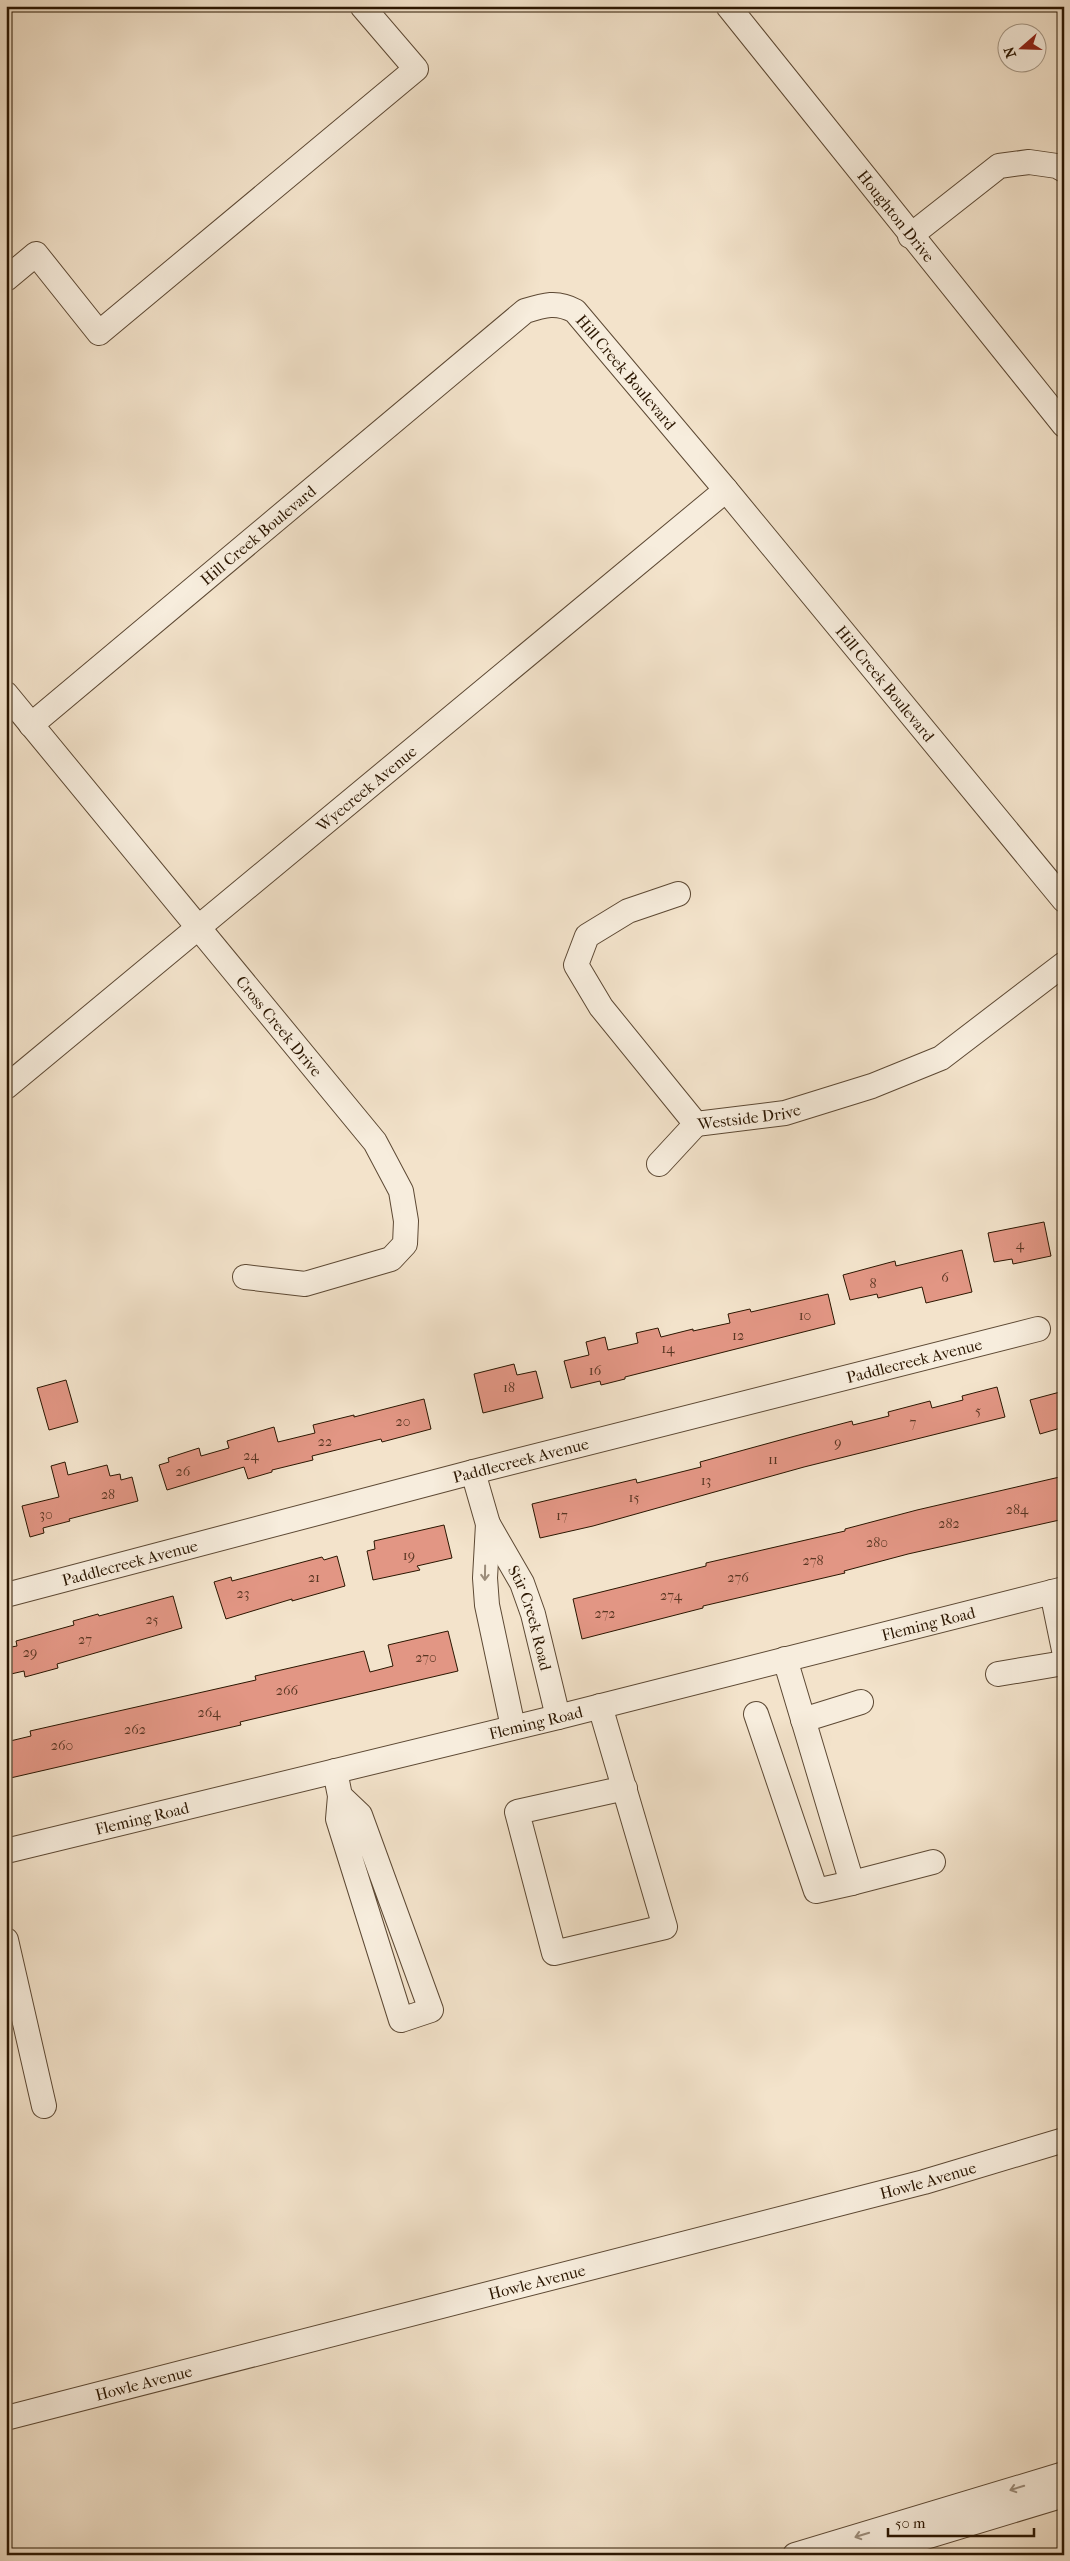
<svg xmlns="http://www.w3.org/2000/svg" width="1070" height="2561" font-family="'IM FELL French Canon',serif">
	<rect width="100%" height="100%" fill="#f3e3cb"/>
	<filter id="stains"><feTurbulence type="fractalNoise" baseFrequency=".004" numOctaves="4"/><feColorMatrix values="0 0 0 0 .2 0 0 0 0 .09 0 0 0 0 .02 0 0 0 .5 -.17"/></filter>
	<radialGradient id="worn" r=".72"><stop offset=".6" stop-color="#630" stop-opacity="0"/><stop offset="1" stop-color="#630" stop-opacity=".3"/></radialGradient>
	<path fill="#e29684" stroke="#2b1601" d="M1044,1222L1051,1256L1013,1264L1012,1259L994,1262L988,1233Z
		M962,1250L972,1292L926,1303L922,1287L878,1298L877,1294L850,1300L843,1275L895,1261L896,1266Z
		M828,1294L835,1324L625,1377V1379L601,1385L600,1381L571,1388L564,1361L589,1355L586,1342L605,1337L608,1350L638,1343L636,1333L658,1328L661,1337L693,1329V1331L730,1323L728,1314L750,1309L751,1312Z
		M514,1364L517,1375L536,1371L543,1398L483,1413L474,1374Z
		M66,1380L78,1422L49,1430L37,1388Z
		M997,1387L1005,1417L804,1467L593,1526L540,1538L532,1504L636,1479L637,1483L701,1467L700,1462L795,1436L852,1421L853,1425L889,1416L888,1412L930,1401L932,1408L963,1400L962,1396Z
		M1060,1392L1061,1397L1064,1396V1427L1040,1434L1030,1400Z
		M424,1399L431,1429L382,1442L381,1439L312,1456L313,1460L272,1470V1472L248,1479L244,1467L167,1490L159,1465L169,1462L168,1458L199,1448L201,1456L229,1448L227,1441L274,1427L278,1442L315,1433L313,1425L354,1415V1417Z
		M65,1462L68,1475L107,1465L110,1476L120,1474L121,1480L132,1477L138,1501L69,1519L70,1521L43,1528L44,1533L30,1537L22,1506L59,1497L51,1466Z
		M1064,1476V1519L908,1554L844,1571L845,1573L703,1606V1608L582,1639L573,1599L706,1566V1563L845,1531V1529L917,1510Z
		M444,1525L452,1558L417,1566L420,1570L373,1580L367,1551L375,1549L374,1541Z
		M337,1556L345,1586L292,1601V1599L226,1619L214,1582L231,1577L232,1581L322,1557L324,1560Z
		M173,1596L182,1628L57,1664L58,1668L25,1677L24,1671L11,1674L6,1648L17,1646L16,1641L74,1625L73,1621L98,1614L99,1616Z
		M448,1631L458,1671L240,1722L241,1725L6,1779V1742L31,1736L30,1731L256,1680L255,1676L364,1651L370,1672L393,1666L388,1645Z"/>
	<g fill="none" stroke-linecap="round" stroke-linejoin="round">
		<g stroke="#5d4934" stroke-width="26">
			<g id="minor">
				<path id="s1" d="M728,6L1064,425"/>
				<path d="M910,236L999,166L1029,162L1057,166L1064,170"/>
				<path d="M6,279L36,254L99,333L416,69L362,6"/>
				<path id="s2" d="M6,694L375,1142L401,1191L406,1221L405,1244L391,1259L305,1284L245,1277"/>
				<path id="s3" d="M31,725L525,311C544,305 557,301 575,311L726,490L1064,900"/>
				<path id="s4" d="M678,894L628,911L587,936L576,965L601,1007L696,1124L785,1113L872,1086L941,1058L1064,964"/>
				<path id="s5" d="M6,1087L726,490"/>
				<path d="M659,1164L696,1124"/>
				<path id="s6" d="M473,1472L488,1524L522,1583L533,1614L558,1717"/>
				<path d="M488,1524L485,1578L487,1605L513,1727"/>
				<path d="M1052,1592L1064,1650"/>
				<path id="s7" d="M6,1595L473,1472L1038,1329"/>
				<path d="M785,1659L852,1883L933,1862"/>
				<path d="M998,1674L1064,1663"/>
				<path d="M600,1706L665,1927L554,1953L517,1812L625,1788"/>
				<path d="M756,1714L816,1891L852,1883"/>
				<path d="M803,1720L861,1702"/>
				<path d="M335,1771L340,1796L338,1819L401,2020L431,2010L360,1815L340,1796"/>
				<path id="s8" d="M6,1851L558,1717L1064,1589"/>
				<path d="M6,1940L44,2106"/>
				<path id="s9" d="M6,2418L924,2182L1064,2140"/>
				<path d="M795,2555L1064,2474"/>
				<path d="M866,2555L1064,2495"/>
			</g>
		</g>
		<use href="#minor" stroke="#f7eddd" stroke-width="24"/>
	</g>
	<defs><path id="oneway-shaft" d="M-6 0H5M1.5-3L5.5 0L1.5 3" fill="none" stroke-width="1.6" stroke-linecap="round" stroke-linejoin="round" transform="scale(1.25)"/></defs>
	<g stroke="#9b8c7a">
		<use href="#oneway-shaft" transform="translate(485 1573) rotate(91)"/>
		<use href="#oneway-shaft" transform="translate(1017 2488) rotate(163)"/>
		<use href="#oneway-shaft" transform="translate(862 2535) rotate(163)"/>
	</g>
	<g text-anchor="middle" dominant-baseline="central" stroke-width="4.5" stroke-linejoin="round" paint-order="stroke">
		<g font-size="14" fill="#593622">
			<text x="1020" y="1244">4</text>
			<text x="945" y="1277">6</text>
			<text x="873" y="1283">8</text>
			<text x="805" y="1315">10</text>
			<text x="738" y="1335">12</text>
			<text x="668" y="1348">14</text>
			<text x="595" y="1370">16</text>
			<text x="509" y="1387">18</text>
			<text x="978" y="1410">5</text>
			<text x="403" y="1421">20</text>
			<text x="913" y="1422">7</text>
			<text x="325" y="1441">22</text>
			<text x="838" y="1442">9</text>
			<text x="251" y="1455">24</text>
			<text x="773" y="1459">11</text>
			<text x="183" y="1471">26</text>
			<text x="706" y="1480">13</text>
			<text x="108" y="1494">28</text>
			<text x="634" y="1497">15</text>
			<text x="1017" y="1509">284</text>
			<text x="46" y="1514">30</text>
			<text x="562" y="1515">17</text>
			<text x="949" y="1523">282</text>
			<text x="877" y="1542">280</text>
			<text x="409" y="1555">19</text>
			<text x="813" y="1560">278</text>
			<text x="314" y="1577">21</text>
			<text x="738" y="1577">276</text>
			<text x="243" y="1593">23</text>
			<text x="671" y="1595">274</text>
			<text x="605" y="1613">272</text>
			<text x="152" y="1619">25</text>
			<text x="85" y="1639">27</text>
			<text x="30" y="1652">29</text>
			<text x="426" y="1657">270</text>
			<text x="287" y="1690">266</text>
			<text x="209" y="1712">264</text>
			<text x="135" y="1729">262</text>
			<text x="62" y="1745">260</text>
		</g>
		<g font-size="16" fill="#2b1601" stroke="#f7eddd">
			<text stroke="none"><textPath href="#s1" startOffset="269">Houghton Drive</textPath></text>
			<text stroke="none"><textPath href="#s3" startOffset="776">Hill Creek Boulevard</textPath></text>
			<text stroke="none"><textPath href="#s3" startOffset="296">Hill Creek Boulevard</textPath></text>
			<text stroke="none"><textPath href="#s3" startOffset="1181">Hill Creek Boulevard</textPath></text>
			<text stroke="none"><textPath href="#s5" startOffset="468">Wyecreek Avenue</textPath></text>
			<text stroke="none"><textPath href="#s2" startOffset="430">Cross Creek Drive</textPath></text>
			<text stroke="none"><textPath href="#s4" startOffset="385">Westside Drive</textPath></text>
			<text stroke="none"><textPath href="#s7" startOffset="938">Paddlecreek Avenue</textPath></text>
			<text stroke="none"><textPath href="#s7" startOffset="532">Paddlecreek Avenue</textPath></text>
			<text stroke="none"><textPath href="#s7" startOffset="128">Paddlecreek Avenue</textPath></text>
			<text stroke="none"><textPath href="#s6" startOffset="158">Stir Creek Road</textPath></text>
			<text stroke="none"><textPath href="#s8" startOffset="950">Fleming Road</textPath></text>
			<text stroke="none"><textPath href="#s8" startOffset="545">Fleming Road</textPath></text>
			<text stroke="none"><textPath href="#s8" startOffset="140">Fleming Road</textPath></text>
			<text stroke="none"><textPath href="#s9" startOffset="952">Howle Avenue</textPath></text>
			<text stroke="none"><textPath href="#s9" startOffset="548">Howle Avenue</textPath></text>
			<text stroke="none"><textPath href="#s9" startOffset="142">Howle Avenue</textPath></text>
		</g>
	</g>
	<rect width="1070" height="2561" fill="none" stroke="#f3e3cb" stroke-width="25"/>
	<rect x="8" y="8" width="1055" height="2546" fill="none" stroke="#2b1601" stroke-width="2.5"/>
	<rect x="12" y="12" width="1045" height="2536" fill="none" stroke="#2b1601"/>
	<g transform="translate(1022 48) rotate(250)"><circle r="24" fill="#f7eddd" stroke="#a59785"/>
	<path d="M0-4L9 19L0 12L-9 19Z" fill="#8f2418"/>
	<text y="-8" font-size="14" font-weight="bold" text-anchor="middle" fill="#2b1601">N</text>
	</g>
	<path d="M888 2528v8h146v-8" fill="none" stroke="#2b1601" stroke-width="2.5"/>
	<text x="895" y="2528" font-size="15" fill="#2b1601" stroke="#f7eddd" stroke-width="4" paint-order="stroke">50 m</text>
	<rect width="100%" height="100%" filter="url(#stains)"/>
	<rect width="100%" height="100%" fill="url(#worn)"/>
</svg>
